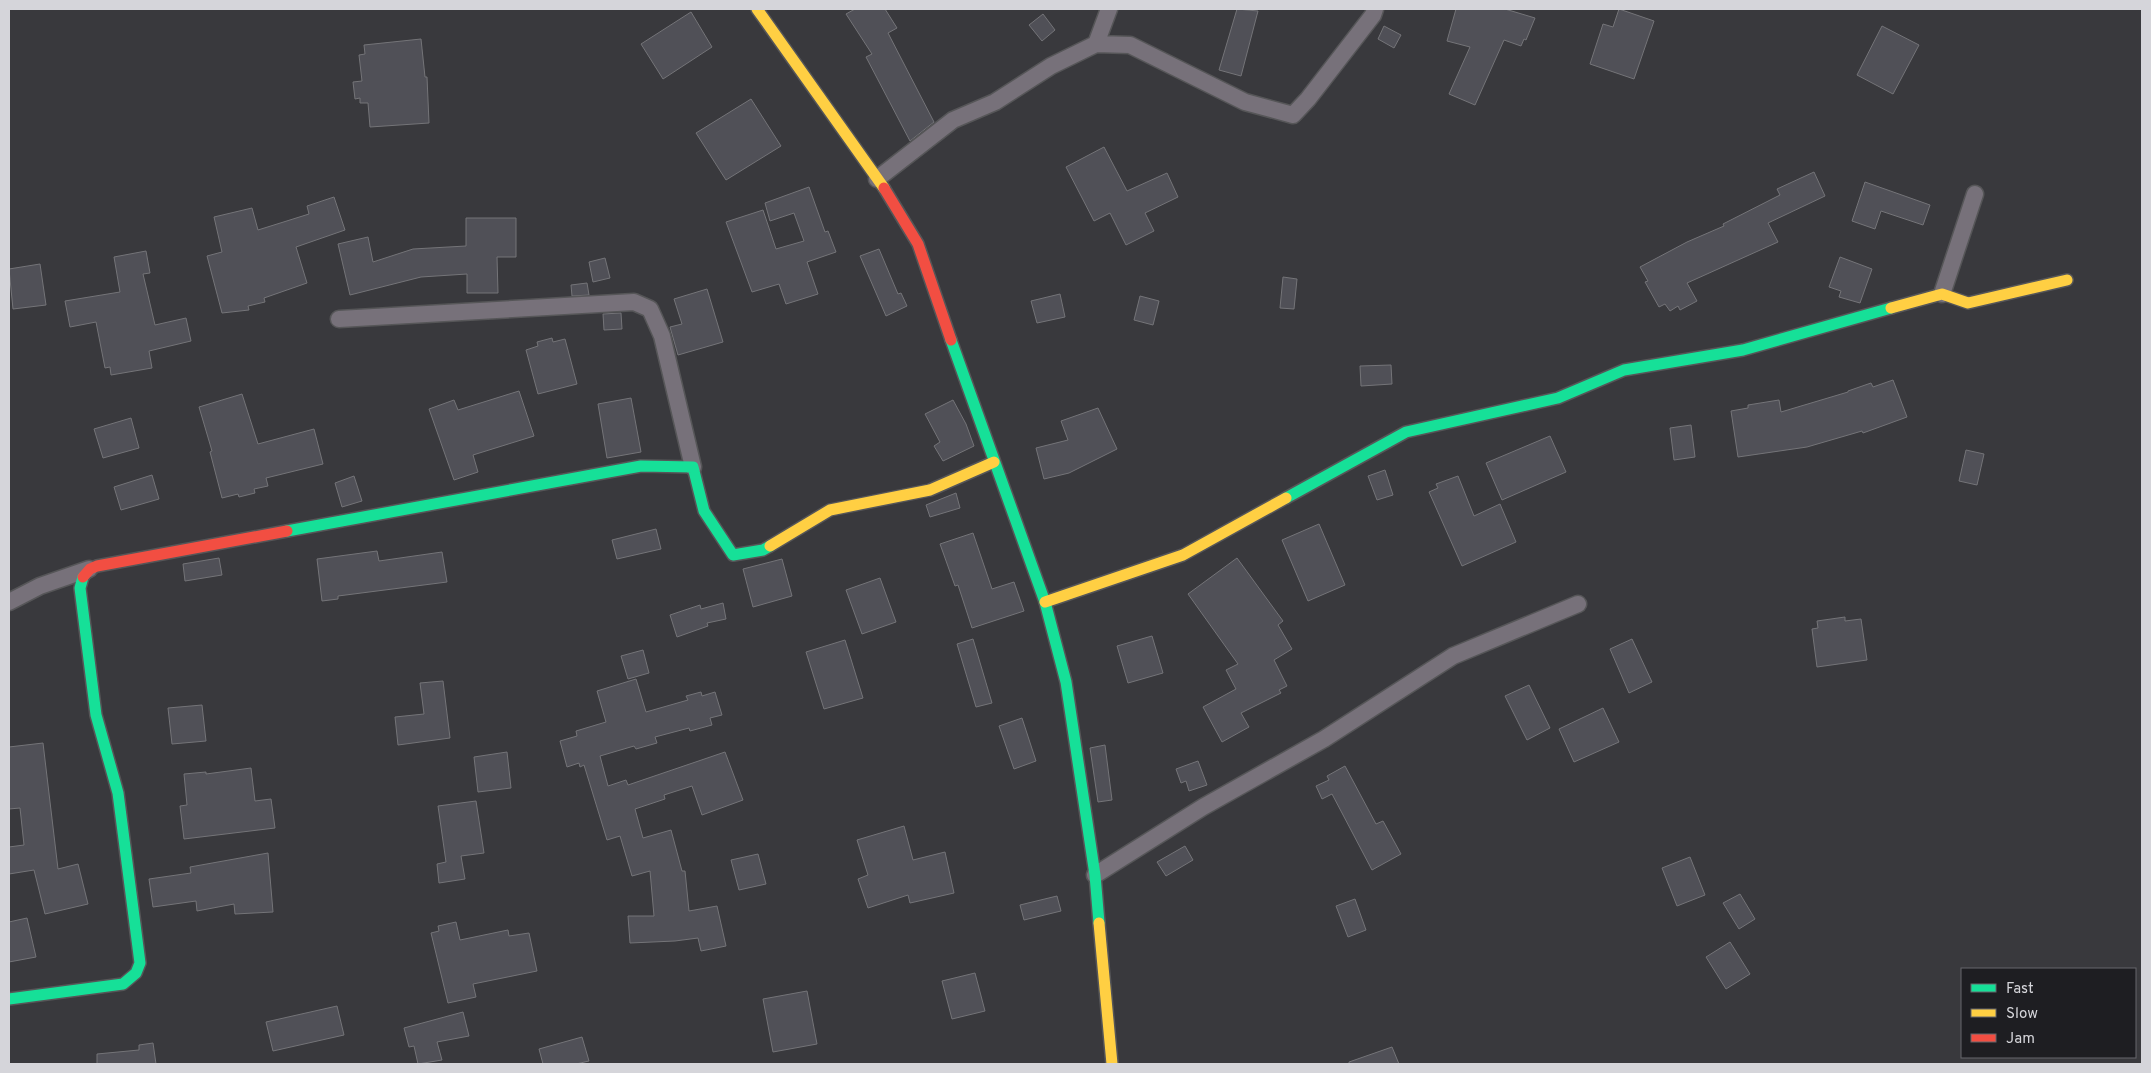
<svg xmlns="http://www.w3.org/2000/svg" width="2151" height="1073" font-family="Overpass,sans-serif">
	<rect width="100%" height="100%" fill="#39393d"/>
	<path fill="#505057" stroke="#747478" d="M855,9H885L897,28L888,33L934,122L910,141L866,57L872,54L846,14Z
		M1237,9L1258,11L1241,76L1219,70Z
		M1456,9H1505L1535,18L1526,40L1524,39L1521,46L1504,40L1475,105L1449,94L1470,47L1447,41Z
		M1619,9L1654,21L1634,79L1590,64L1603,24L1613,27Z
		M691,12L712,47L663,79L641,44Z
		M1043,14L1055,30L1042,41L1029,25Z
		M1384,26L1401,35L1394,48L1378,39Z
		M1882,26L1919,45L1893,94L1857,75Z
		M421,39L425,77H427L429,123L370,127L368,103H360V98L355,99L353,82L362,81L359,55L365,54L364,45Z
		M751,99L781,146L726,180L696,133Z
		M1104,147L1127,191L1167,173L1178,197L1145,213L1154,231L1126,245L1110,213L1094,221L1066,167Z
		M1814,172L1825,196L1768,223L1778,242L1687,283L1697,301L1680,310L1678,306L1670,311L1665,304L1659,307L1645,282L1648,281L1640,267L1687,242L1724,226L1723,224L1780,195L1777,189Z
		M1865,182L1930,205L1923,225L1881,211L1875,229L1852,221Z
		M809,187L825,232L828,231L836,252L807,262L818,294L786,304L779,284L752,292L726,222L763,210L776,249L804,241L794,213L770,221L765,203Z
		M334,197L345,230L296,247L307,283L264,298L265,302L248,306L249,310L222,313L207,256L222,252L214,217L252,208L258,230L309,214L307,206Z
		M466,218H516V257H497L498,293H467V274L421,277L350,295L338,244L368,237L373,262L413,249L466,246Z
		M879,249L898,294L901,293L907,306L886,316L860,256Z
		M146,251L150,273L143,274L155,325L186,318L191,341L149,351L152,368L111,375L110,367L105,368L96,322L70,327L65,301L120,292L114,257Z
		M1840,257L1872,269L1860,303L1839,297L1841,291L1829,287Z
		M605,258L610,278L593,282L589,262Z
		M40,264L46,305L13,309L9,269Z
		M1283,277L1297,279L1294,309L1280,308Z
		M587,283L589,295L572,296L571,285Z
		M707,289L723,342L678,355L670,327L682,324L674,299Z
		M1060,294L1065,317L1037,323L1031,301Z
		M1140,296L1159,301L1153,325L1134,320Z
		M621,313L622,329L604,330L603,314Z
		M552,338L553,342L565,339L577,384L538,394L526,350L538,346L537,342Z
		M1391,365L1392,384L1361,386L1360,366Z
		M1893,380L1907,417L1863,433L1862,431L1807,447L1738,457L1731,411L1748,408V405L1779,400L1781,412L1848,392V391L1871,383L1873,387Z
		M519,391L534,436L473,455L478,472L454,480L429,409L454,400L458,410Z
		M242,394L258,444L314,429L323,464L266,478L268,486L254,489L255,493L239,497L238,494L222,498L210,452L212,451L199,407Z
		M631,398L641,452L607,458L598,404Z
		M953,400L966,424L974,446L943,461L934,446L940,442L925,414Z
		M1098,408L1117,449L1069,473L1044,479L1036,448L1068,440L1061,421Z
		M131,418L139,448L103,458L94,429Z
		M1691,425L1695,457L1674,460L1670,428Z
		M1550,436L1566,472L1502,500L1486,463Z
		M1966,450L1984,454L1977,485L1959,481Z
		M1385,470L1393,495L1377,500L1368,476Z
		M152,475L159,499L121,510L114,487Z
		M354,476L362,501L342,507L335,483Z
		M1458,476L1474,516L1500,504L1516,542L1462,566L1429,492L1438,488L1436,484Z
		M956,493L960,508L930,517L926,505Z
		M1319,524L1345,585L1308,601L1282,540Z
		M656,529L661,549L617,559L612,540Z
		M973,533L992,589L1014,582L1024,611L972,628L958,585L955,586L940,544Z
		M377,551L379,561L442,552L447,582L338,596V599L322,601L317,559Z
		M219,558L222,575L185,581L183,564Z
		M1237,558L1283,621L1278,625L1292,649L1274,660L1287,686L1279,690L1281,693L1241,713L1249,727L1222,742L1203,707L1236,689L1226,670L1238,664L1188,594Z
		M782,559L792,596L753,607L743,569Z
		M880,578L896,622L862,634L846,590Z
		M723,603L726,619L707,623L708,626L677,637L670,615L700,605L701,609Z
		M1845,617V621L1861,619L1867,660L1817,667L1812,629L1818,628L1817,621Z
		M1152,636L1163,673L1128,683L1117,646Z
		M973,639L992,703L976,707L957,644Z
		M1632,639L1652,682L1629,693L1610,649Z
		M845,640L863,698L824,709L806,652Z
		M643,650L649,673L628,679L621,656Z
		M636,679L646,712L688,700L686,696L701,692L702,696L715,692L722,715L710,718L712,725L690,731L689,728L655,737L657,743L636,749L634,746L600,756L608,786L626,780L628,785L725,752L743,800L702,815L692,786L664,795L665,799L635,809L643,838L671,830L682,871H685L689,911L717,906L726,946L701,951L698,938L675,941L630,943L628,916H654L650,871L632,876L620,836L607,840L584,765L580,767L579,763L567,767L560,741L577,736L576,731L606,722L597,691Z
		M443,681L450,738L398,745L395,717L424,714L420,683Z
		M1529,685L1550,728L1527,740L1505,696Z
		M202,705L206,741L172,744L168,708Z
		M1603,708L1619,742L1574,762L1559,729Z
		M1022,718L1036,761L1014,769L999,726Z
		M43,743L58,869L78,864L88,904L45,914L34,870L9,874V847L24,845L20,808L9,809V747Z
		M1105,745L1112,800L1098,802L1090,748Z
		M507,752L511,788L478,792L474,757Z
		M1198,761L1207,785L1189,791L1186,781L1181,783L1176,769Z
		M1345,766L1376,824L1383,821L1401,854L1372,870L1332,794L1322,799L1316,786L1329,780L1327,776Z
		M251,768L255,801L271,799L275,828L184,839L180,806L187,805L184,774L206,772V774Z
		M476,801L484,853L461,856L465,879L439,883L437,864L446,862L438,806Z
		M904,826L913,860L945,852L954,893L910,903L908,895L868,908L858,879L868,875L857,840Z
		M1185,846L1193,860L1166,876L1157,862Z
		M268,853L273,912L235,914L234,904L197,911L196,901L153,907L149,879L191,873L190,867Z
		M758,854L766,884L739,890L731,860Z
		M1690,857L1705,895L1677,906L1662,868Z
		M1740,894L1755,919L1739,929L1723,903Z
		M1057,896L1061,911L1024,920L1020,905Z
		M1355,899L1366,930L1348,937L1336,906Z
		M27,918L36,957L9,962V922Z
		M456,922L460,940L508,930L509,936L529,933L537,971L473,984L476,997L448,1003L431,933L439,931L438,926Z
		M1730,942L1750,974L1726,989L1706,957Z
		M975,973L985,1011L952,1019L942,981Z
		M807,991L817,1044L773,1052L763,999Z
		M337,1006L344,1035L273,1051L266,1022Z
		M463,1012L469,1036L437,1042L442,1060L418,1064L414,1046L409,1047L404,1028Z
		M582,1037L589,1061L576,1064H543L539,1049Z
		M153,1043L156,1064H97V1054L139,1050V1045Z
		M1392,1047L1399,1064H1349V1062Z"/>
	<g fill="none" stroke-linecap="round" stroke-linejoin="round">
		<g stroke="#565658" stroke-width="19">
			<path id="street" d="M1096,44L1130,45L1245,102L1293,115L1308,99L1373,15L1375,9
				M877,179L953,120L995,102L1051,66L1096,44L1109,9
				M1942,294L1975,194
				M339,319L634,302L650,309L662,336L693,467
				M9,602L40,586L89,569
				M1095,875L1203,807L1324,739L1453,656L1578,604"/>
		</g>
		<g stroke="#565658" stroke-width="14">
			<path id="fast" d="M951,340L1045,602L1066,682L1095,875L1099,923
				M1286,498L1406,432L1558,398L1624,370L1743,350L1891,308
				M287,531L641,466L693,467L704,511L733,555L763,550L770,546
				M9,999L123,984L136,973L140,963L118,793L96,715L80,588L83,577"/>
		</g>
		<g stroke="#565658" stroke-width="14">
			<path id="slow" d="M757,9L884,188
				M1891,308L1942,294L1968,303L2067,280
				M770,546L830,510L930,490L994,462
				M1045,602L1183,555L1286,498
				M1099,923L1112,1064"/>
		</g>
		<g stroke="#565658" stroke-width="14">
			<path id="jam" d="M884,188L918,244L951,340
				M83,577L90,569L97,566L287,531"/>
		</g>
		<use href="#street" stroke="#77717a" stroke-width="16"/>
		<use href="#fast" stroke="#16e098" stroke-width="11"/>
		<use href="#slow" stroke="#ffcf43" stroke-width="11"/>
		<use href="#jam" stroke="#f24e42" stroke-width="11"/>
	</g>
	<rect width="2151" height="1073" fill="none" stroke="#d5d5da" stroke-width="20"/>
	<rect x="1961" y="968" width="175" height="90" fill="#1e1e22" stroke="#67676c"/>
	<rect x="1971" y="984" width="25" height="8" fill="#16e098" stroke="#67676c"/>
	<text x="2006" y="993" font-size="15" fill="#d5d5da">Fast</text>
	<rect x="1971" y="1009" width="25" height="8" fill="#ffcf43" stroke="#67676c"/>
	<text x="2006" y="1018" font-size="15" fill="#d5d5da">Slow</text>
	<rect x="1971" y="1034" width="25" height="8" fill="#f24e42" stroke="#67676c"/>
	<text x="2006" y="1043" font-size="15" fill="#d5d5da">Jam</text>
</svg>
